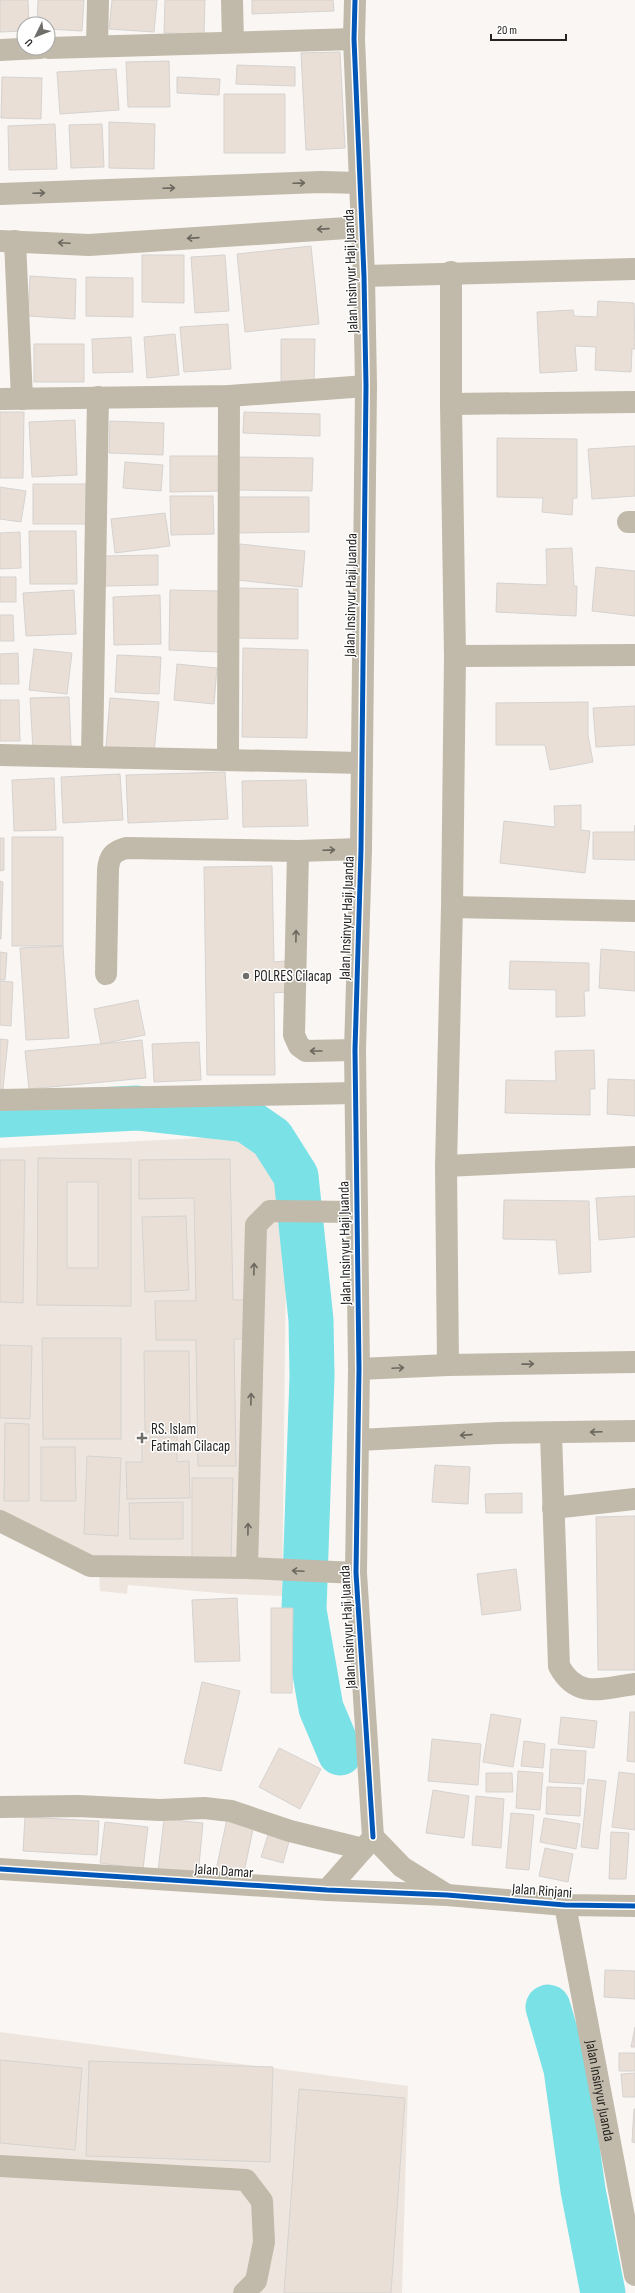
<svg xmlns="http://www.w3.org/2000/svg" width="635" height="2293" font-family="'Sofia Sans Condensed',sans-serif">
	<rect width="100%" height="100%" fill="#faf6f3"/>
	<path fill="#eee6de" d="M241,1136L265,1153L279,1170L287,1187L282,1596L230,1594L128,1585L127,1594L100,1591L99,1572L0,1528V1148Z
		M0,2032L408,2086L402,2293H0Z"/>
	<g fill="none" stroke-linecap="round" stroke-linejoin="round">
		<path stroke="#7ae1e6" stroke-width="45" d="M0,1115L137,1108L246,1120L272,1138L296,1176L311,1320L312,1376L304,1610L321,1708L340,1753
			M548,2007L566,2069L583,2190L603,2293"/>
	</g>
	<path fill="#e9dfd6" stroke="#d5d2d0" fill-rule="evenodd" d="M0,0H28L29,24H24V31L0,32Z
		M38,0H84L82,31L48,29V24H37Z
		M112,0H157L154,32L109,29Z
		M165,0H205L204,34L164,33Z
		M252,0H333L334,11L252,14Z
		M340,52L345,148L306,150L301,53Z
		M169,61L170,107H128L126,62Z
		M237,65L295,67V86L236,84Z
		M116,69L119,110L60,114L57,72Z
		M2,77L42,78L41,119L1,118Z
		M177,77L220,79L219,95L177,93Z
		M224,94H285V153H224Z
		M109,122L155,124L154,169L109,168Z
		M55,124L57,169L9,170L8,126Z
		M102,124L104,167L71,168L69,125Z
		M311,246L319,324L245,332L237,254Z
		M142,255H184V303L142,302Z
		M225,255L229,311L195,313L191,257Z
		M30,276L76,279L75,319L28,316Z
		M86,277L133,278V317L86,316Z
		M598,301L634,303L635,349H632L631,372L595,370L596,347L575,346L577,371L540,373L537,312L573,310L574,316L597,317Z
		M228,324L231,369L184,372L180,327Z
		M175,334L179,375L147,378L144,337Z
		M131,337L133,372L93,373L92,339Z
		M281,339H315L314,381H281Z
		M34,344H84V382H34Z
		M0,412H24L23,478H0Z
		M244,412L320,414V436L243,433Z
		M75,420L77,475L32,477L29,422Z
		M110,421L164,423L163,455L109,453Z
		M497,438L577,439V498H573L572,515L542,512L543,498L497,497Z
		M635,446V496L592,499L588,449Z
		M170,456H222V491L170,492Z
		M237,457L313,458L312,491L237,490Z
		M125,462L163,465L161,491L123,488Z
		M33,484H86V524H33Z
		M0,487L26,491L21,522L0,519Z
		M170,496H213L214,534L171,535Z
		M237,497H309V532L238,533Z
		M165,513L170,546L115,553L111,519Z
		M29,531H76L77,584H30Z
		M20,532L21,568L0,569V533Z
		M240,544L305,551L302,587L237,580Z
		M572,548L574,586H577L576,616L496,612L497,583L547,585L546,549Z
		M158,555V585L105,586V556Z
		M596,567L635,571V616L592,611Z
		M0,577H16V602H0Z
		M235,588L298,589V639L235,638Z
		M74,590L76,634L26,636L23,593Z
		M170,590L221,591L219,652L169,650Z
		M160,595L161,644L114,645L113,597Z
		M0,615H13L14,641H0Z
		M243,648L308,650L307,738L242,737Z
		M34,649L72,653L67,694L29,690Z
		M18,653L19,684H0V654Z
		M117,655L161,657L159,694L115,692Z
		M177,664L217,668L214,704L174,700Z
		M69,697L71,747L33,749L30,698Z
		M110,698L159,702L154,752L106,747Z
		M0,700H19L20,741H0Z
		M588,702V735L593,762L550,770L545,745H496V703Z
		M635,706V745L596,747L593,708Z
		M225,772L228,819L128,823L126,775Z
		M120,774L123,820L63,823L61,777Z
		M54,778L56,830L14,831L12,780Z
		M306,780L308,826L243,827L242,781Z
		M581,805V830L590,831L585,873L500,863L504,821L555,827L554,806Z
		M635,825V860L593,859V832H634Z
		M12,837H63V946H12Z
		M0,838H4V870L0,871Z
		M272,866L274,962L285,961L287,992L274,993L275,1075H207L204,867Z
		M0,881L3,882L1,939H0Z
		M63,946L69,1038L26,1040L20,948Z
		M601,949L635,952V991L599,988Z
		M0,952L7,953L5,980H0Z
		M510,961L589,963V991H584L585,1016L556,1017V990L509,989Z
		M0,981L13,982L11,1026L0,1025Z
		M138,1000L145,1035L101,1044L94,1009Z
		M0,1039L8,1040L3,1089H0Z
		M142,1040L146,1078L29,1089L25,1051Z
		M199,1042L201,1080L154,1082L152,1044Z
		M594,1050L595,1089H590V1115L505,1113L506,1080L556,1081L555,1051Z
		M608,1079L635,1080V1116L607,1114Z
		M38,1158L131,1159V1306L37,1305ZM67,1182H98V1268H67Z
		M230,1159L233,1300H245L246,1339H234L236,1466H198L196,1340H156L155,1301H196L194,1198L139,1199V1160Z
		M0,1160H25L23,1303L0,1302Z
		M635,1196V1237L599,1240L596,1198Z
		M504,1200L589,1201L591,1272L559,1274L556,1240L503,1239Z
		M186,1216L189,1290L145,1292L142,1217Z
		M42,1338H121V1439H43Z
		M0,1345L32,1346L30,1419L0,1418Z
		M144,1351H189L190,1431L145,1432Z
		M5,1423L29,1424V1501H4Z
		M142,1437H177V1462L189,1461L190,1498L127,1499L126,1462H142Z
		M41,1447H75L76,1501H41Z
		M87,1456L121,1458L118,1536L84,1534Z
		M435,1465L470,1467L468,1504L432,1502Z
		M192,1478H233L231,1561H192Z
		M522,1493V1513H486L485,1494Z
		M183,1502V1539H130L129,1503Z
		M635,1516V1670H598L596,1517Z
		M516,1569L521,1610L482,1615L477,1574Z
		M237,1598L240,1661L195,1662L192,1600Z
		M271,1608H293L292,1693H271Z
		M202,1682L240,1691L221,1771L184,1763Z
		M630,1712H635V1762L627,1761Z
		M491,1714L521,1719L513,1767L483,1762Z
		M561,1717L597,1721L594,1748L558,1744Z
		M432,1739L481,1744L478,1785L428,1781Z
		M524,1741L545,1744L543,1768L521,1766Z
		M279,1748L321,1769L300,1809L259,1787Z
		M551,1749L586,1751L584,1784L549,1782Z
		M518,1771L543,1773L540,1810L516,1808Z
		M619,1772L635,1774V1830L612,1827Z
		M486,1773H512L513,1792H486Z
		M588,1779L606,1781L598,1849L581,1847Z
		M547,1787L581,1788L580,1816L546,1814Z
		M433,1790L469,1796L464,1838L426,1833Z
		M476,1796L504,1799L501,1848L472,1845Z
		M511,1813L534,1815L529,1870L506,1868Z
		M25,1817L99,1821L97,1855L23,1851Z
		M544,1818L580,1824L576,1849L540,1842Z
		M164,1819L203,1823L198,1876L158,1871Z
		M227,1819L254,1825L242,1881L215,1875Z
		M105,1822L148,1827L143,1869L100,1863Z
		M269,1832L290,1838L283,1863L261,1857Z
		M611,1832L629,1833L626,1879H609Z
		M545,1848L573,1854L568,1882L539,1876Z
		M605,1970L635,1971V1999L604,1997Z
		M635,2027V2047H631Z
		M619,2053H635V2071H619Z
		M0,2060L82,2068L75,2150L0,2143Z
		M89,2061L273,2067L270,2162L86,2156Z
		M635,2073V2097H623L621,2074Z
		M299,2089L405,2098L391,2293H284Z
		M634,2109H635V2143L632,2142Z"/>
	<g fill="none" stroke-linecap="round" stroke-linejoin="round">
		<g stroke="#c1baaa" stroke-width="22">
			<path d="M232,0L233,42"/>
			<path d="M355,0L354,39L364,276L366,386L361,849L355,1050L359,1369L356,1573L373,1837"/>
			<path d="M97,45L98,0"/>
			<path d="M48,48L354,39"/>
			<path d="M0,50L40,48"/>
			<path d="M0,194L321,182L360,183"/>
			<path d="M0,241L89,245L362,227"/>
			<path d="M15,241L22,399"/>
			<path d="M364,276L635,269"/>
			<path d="M0,399L229,396L366,386"/>
			<path d="M451,404L635,402"/>
			<path d="M628,522H635"/>
			<path d="M455,656L635,655"/>
			<path d="M0,755L362,763"/>
			<path d="M92,757L98,397"/>
			<path d="M228,760L229,396"/>
			<path d="M298,851L294,1035L299,1046L306,1051L355,1050"/>
			<path d="M452,907L635,911"/>
			<path d="M106,974L108,870C109,856 113,852 126,848L298,851L361,849"/>
			<path d="M0,1100L355,1093"/>
			<path d="M446,1166L635,1157"/>
			<path d="M448,1365L446,1166L452,907L455,656L451,404V272"/>
			<path d="M359,1369L448,1365L635,1362"/>
			<path d="M551,1434L559,1666C577,1700 603,1688 635,1684"/>
			<path d="M358,1440L498,1433L635,1431"/>
			<path d="M553,1508L635,1499"/>
			<path d="M0,1521L90,1566L247,1568L356,1573"/>
			<path d="M247,1568L256,1225L270,1211L356,1212"/>
			<path d="M0,1807L78,1806L160,1810L204,1808L231,1811L290,1831L363,1849"/>
			<path d="M373,1837L402,1867L444,1893"/>
			<path d="M0,1869L327,1890L447,1895L565,1905L635,1906"/>
			<path d="M327,1890L371,1840"/>
			<path id="s1" d="M565,1905L635,2275"/>
			<path d="M0,2166L246,2180L262,2201L264,2242L256,2281L244,2293"/>
		</g>
		<g stroke="#fff" stroke-width="8">
			<path id="cycleway" d="M355,0L354,39L364,276L366,386L361,849L355,1050L359,1369L356,1573L373,1837
				M0,1869L327,1890L447,1895L565,1905L635,1906"/>
		</g>
		<use href="#cycleway" stroke="#0057b8" stroke-width="5"/>
	</g>
	<defs><path id="oneway-shaft" d="M-6 0H5M1.5-3L5.5 0L1.5 3" fill="none" stroke-width="1.6" stroke-linecap="round" stroke-linejoin="round"/></defs>
	<g stroke="#6c685f">
		<use href="#oneway-shaft" transform="translate(299 183) rotate(-2)"/>
		<use href="#oneway-shaft" transform="translate(169 188) rotate(-2)"/>
		<use href="#oneway-shaft" transform="translate(39 193) rotate(-2)"/>
		<use href="#oneway-shaft" transform="translate(323 229) rotate(176)"/>
		<use href="#oneway-shaft" transform="translate(193 238) rotate(176)"/>
		<use href="#oneway-shaft" transform="translate(64 243) rotate(-177)"/>
		<use href="#oneway-shaft" transform="translate(329 850) rotate(-2)"/>
		<use href="#oneway-shaft" transform="translate(296 936) rotate(-89)"/>
		<use href="#oneway-shaft" transform="translate(316 1051) rotate(180)"/>
		<use href="#oneway-shaft" transform="translate(254 1269) rotate(-89)"/>
		<use href="#oneway-shaft" transform="translate(528 1364) rotate(-1)"/>
		<use href="#oneway-shaft" transform="translate(398 1368) rotate(-3)"/>
		<use href="#oneway-shaft" transform="translate(251 1399) rotate(-89)"/>
		<use href="#oneway-shaft" transform="translate(596 1432) rotate(178)"/>
		<use href="#oneway-shaft" transform="translate(466 1435) rotate(176)"/>
		<use href="#oneway-shaft" transform="translate(248 1529) rotate(-89)"/>
		<use href="#oneway-shaft" transform="translate(298 1571) rotate(-177)"/>
	</g>
	<g fill="#706e6b" stroke="#fff" stroke-width="1.5">
		<circle cx="246" cy="976" r="4"/>
		<path d="M140 1432h4v4h4v4h-4v4h-4v-4h-4v-4h4z"/>
	</g>
	<g text-anchor="middle" dominant-baseline="central" stroke-width="3" stroke-linejoin="round" paint-order="stroke">
		<g font-size="15" fill="#262422" stroke="#fff">
			<text transform="translate(351 271) rotate(-92)">Jalan Insinyur Haji Juanda</text>
			<text transform="translate(351 595) rotate(-89)">Jalan Insinyur Haji Juanda</text>
			<text transform="translate(347 918) rotate(-88)">Jalan Insinyur Haji Juanda</text>
			<text transform="translate(345 1243) rotate(-91)">Jalan Insinyur Haji Juanda</text>
			<text transform="translate(348 1627) rotate(-93)">Jalan Insinyur Haji Juanda</text>
			<text transform="translate(224 1871) rotate(4)">Jalan Damar</text>
			<text transform="translate(542 1891) rotate(4)">Jalan Rinjani</text>
			<text stroke="none"><textPath href="#s1" startOffset="189">Jalan Insinyur Juanda</textPath></text>
		</g>
		<g font-size="15" fill="#262422" stroke="#fff" text-anchor="start">
			<text x="254" y="976">POLRES Cilacap</text>
			<text x="151" y="1429">RS. Islam<tspan x="151" dy="17">Fatimah Cilacap</tspan></text>
		</g>
	</g>
	<g transform="translate(36 36) rotate(227)"><circle r="19" fill="#ffffff" stroke="#a8a7a7"/>
	<path d="M0-3L7 15L0 10L-7 15Z" fill="#706e6b"/>
	<text y="-6" font-size="11" font-weight="bold" text-anchor="middle" fill="#262422">U</text>
	</g>
	<path d="M491 34v6h75v-6" fill="none" stroke="#262422" stroke-width="2"/>
	<text x="497" y="34" font-size="12" fill="#262422" stroke="#ffffff" stroke-width="3" paint-order="stroke">20 m</text>
</svg>
